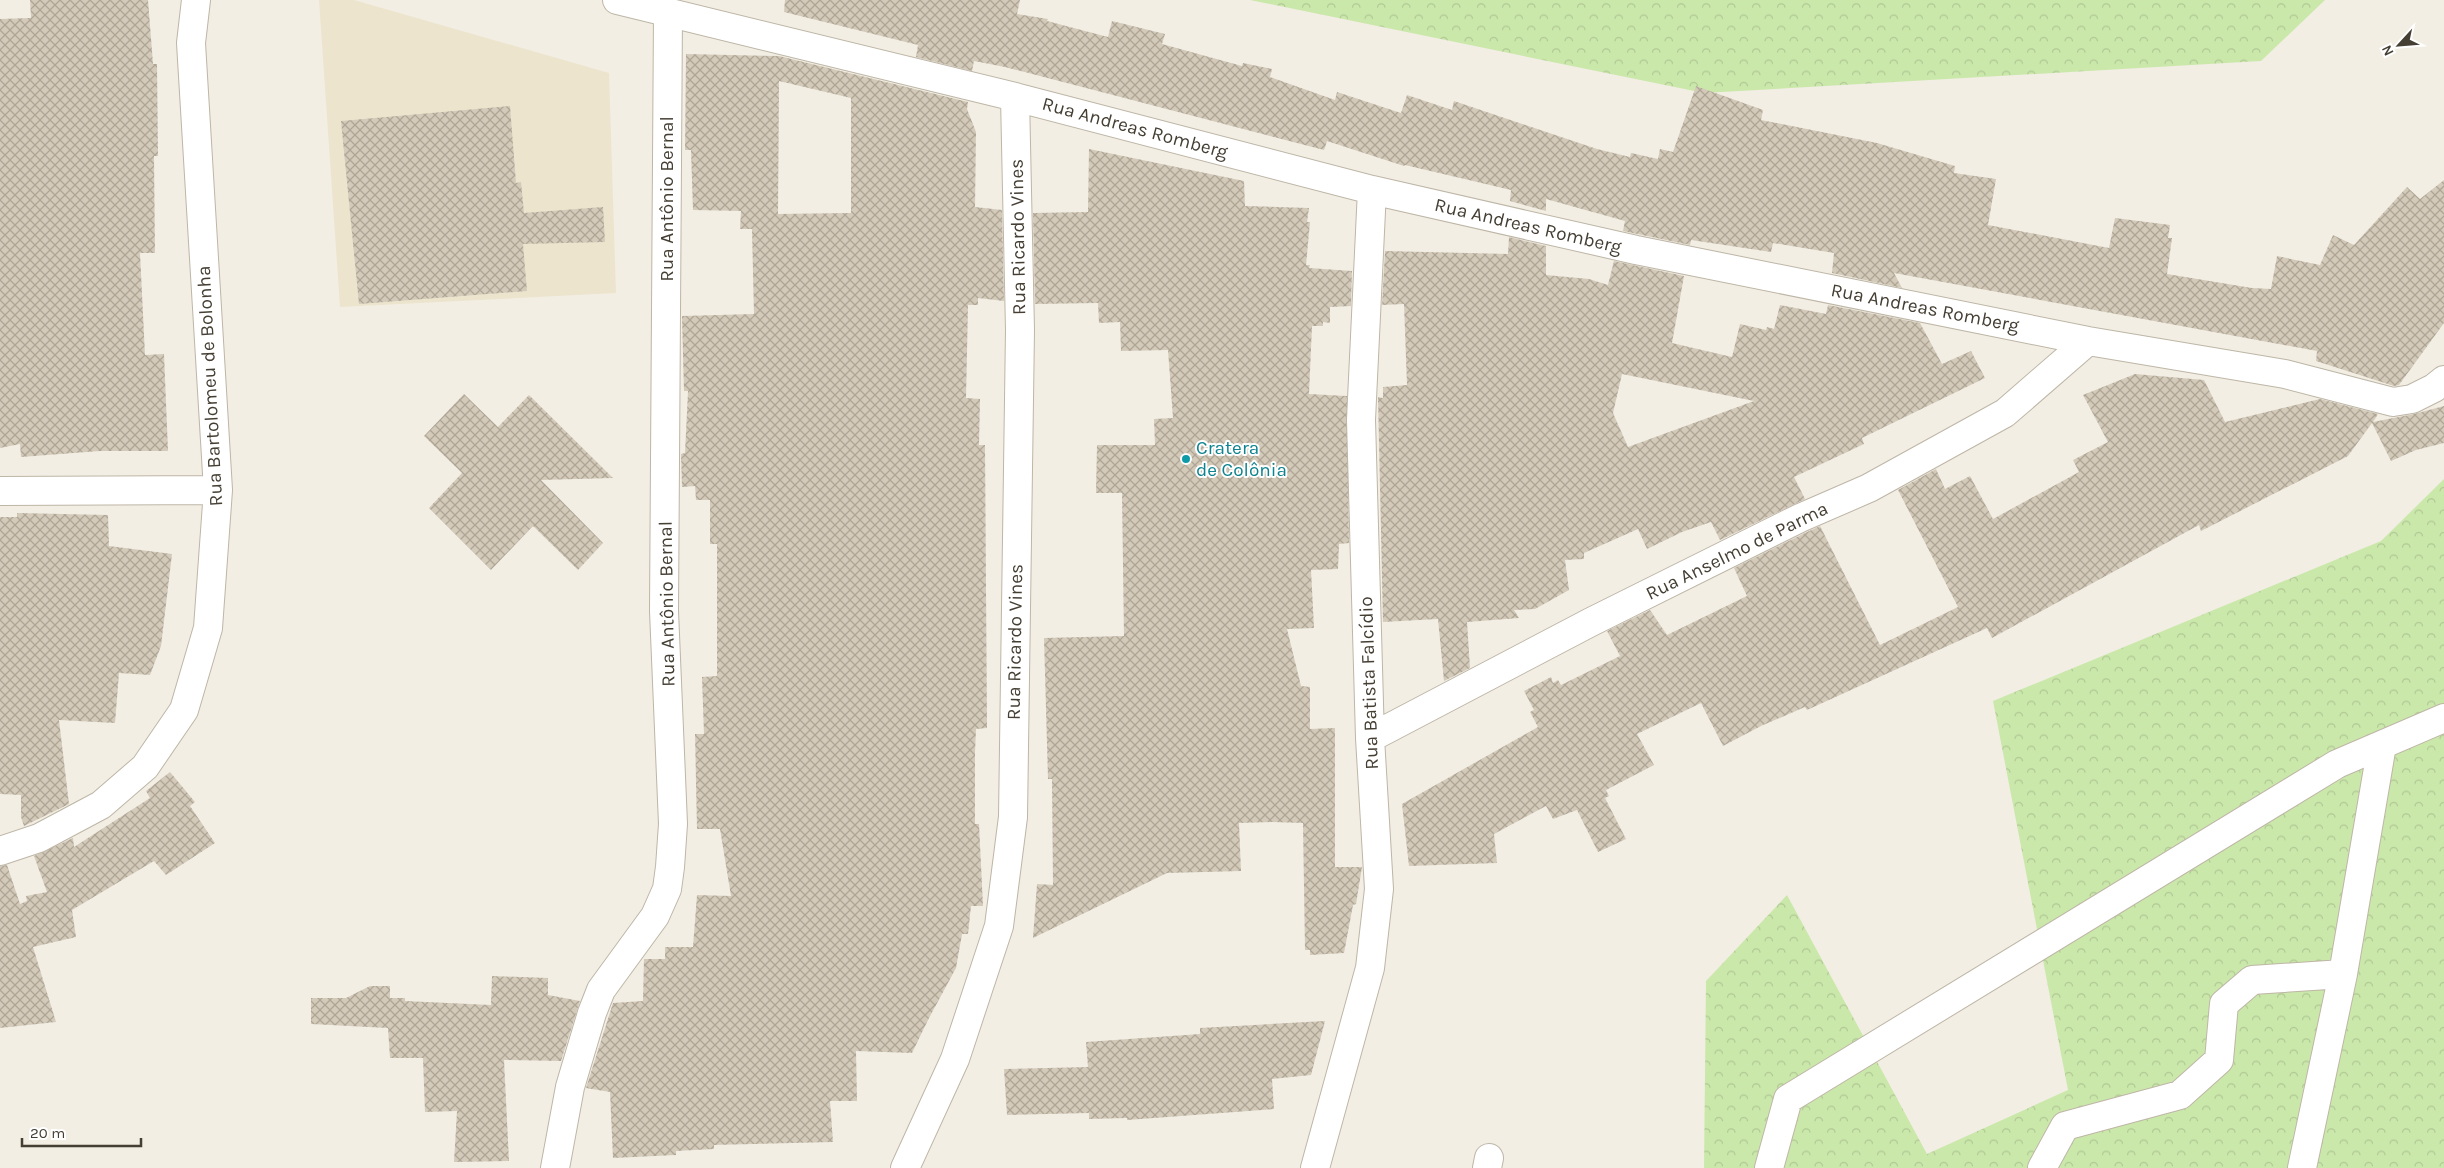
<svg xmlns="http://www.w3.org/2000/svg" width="2444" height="1168" font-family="Karla,sans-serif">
	<defs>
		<pattern id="forest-crowns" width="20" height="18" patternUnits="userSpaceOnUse" patternTransform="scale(1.25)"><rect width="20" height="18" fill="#cbe8ab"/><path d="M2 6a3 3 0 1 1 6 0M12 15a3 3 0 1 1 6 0" fill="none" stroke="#b0c894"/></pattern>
		<pattern id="building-cross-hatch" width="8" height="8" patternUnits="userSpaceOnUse" patternTransform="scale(1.25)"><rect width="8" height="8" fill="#d4cab9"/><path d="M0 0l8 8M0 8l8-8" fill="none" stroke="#aea597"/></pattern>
	</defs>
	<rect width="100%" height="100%" fill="#f2eee4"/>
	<path fill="#ece4cd" d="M319,0H354L609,73L616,293L340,307Z"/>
	<path fill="url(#forest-crowns)" d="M1250,0H2325L2261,61L1704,93Z
		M2444,479V1168H1704L1706,981L1787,895L1927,1154L2068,1090L1993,701L2381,541Z"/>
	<path fill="url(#building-cross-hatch)" fill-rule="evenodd" d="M30,0H148L153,64H157L158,156H154L155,253H140L145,355L164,354L168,451H100L21,457L20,444L0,448V19L31,18Z
		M785,0H1020L1017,14L1048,19L1047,21L1108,37L1112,21L1165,34L1162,44L1242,66L1243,63L1272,69L1270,77L1335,100L1337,92L1401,113L1407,95L1452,110L1454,101L1597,149L1630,157L1631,153L1658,159L1660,149L1673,152L1696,86L1763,110L1761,120L1877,143L1955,166L1954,173L1996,179L1988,225L2109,248L2115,218L2170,225L2168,238H2172L2167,274L2252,288L2271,289L2277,256L2320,265L2333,235L2354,245L2407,187L2420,199L2444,180V323L2399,385L2394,386L2316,361L2317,351L1894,273L1902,288L1832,273L1834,253L1773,243L1771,252L1691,240L1690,245L1623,231L1625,221L1546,199V211L1510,201L1511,190L1405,165L1404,166L1327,141L1324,150L1005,67L974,61L972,71L916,57L918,45L784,12Z
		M686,54L779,56L968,102L967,109L976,132L975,207L1002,210L1004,301L978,298V305H968L966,398L980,399L979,445H985L987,728L976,729L975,752V824H979L983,906H971L968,934H962L956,968L928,1020L912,1053L856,1051L857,1101H830L833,1142L714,1145V1149L676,1151V1155L613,1158L610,1092L586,1088L613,1003L643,1001L644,959H665V947H693L697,895L731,896L720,829H697L695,734H704L702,677L717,676V544H710V500H696L695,486L682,487L681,454L685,453L688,391H684L682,316L754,314L752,229H740L741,211L693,210L691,150H685ZM779,81L851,98V213L778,214Z
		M510,106L516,183L521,182L524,213L603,207L605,242L523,244L527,291L359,304L341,121Z
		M1089,149L1244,181L1245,206L1309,208L1307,222H1310L1306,265H1310L1309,268L1352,271L1351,306L1330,307V323L1323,322V326H1312L1309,394L1347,396L1349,543L1339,544L1338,569L1311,570L1314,628L1287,629L1301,686L1310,687V729L1335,728V867H1362L1356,904L1353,905L1344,953L1310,955V950H1305L1303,823L1272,822L1239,823L1241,871L1167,873L1033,938L1037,884L1053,885L1052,779H1048L1044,638L1124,636L1122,493H1096L1097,445H1155L1154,419L1173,418L1168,350L1121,351L1120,322L1099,323L1098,303L1035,304L1033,213L1088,212Z
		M1509,237L1546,246V275L1589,279L1608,285L1614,261L1684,276L1672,343L1732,357L1740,324L1766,330L1767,327L1774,329L1780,305L1826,314L1828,305L1920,323L1942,364L1971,351L1985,378L1862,438L1864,444L1794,477L1805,499L1720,540L1711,522L1682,532L1647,549L1638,529L1584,553V559L1565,560L1569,590L1535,609L1514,610L1519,618L1467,622L1470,668L1444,681L1438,619L1383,622L1378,397L1383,398V387L1407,385L1404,304L1382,305L1385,251L1508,254ZM1622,374L1754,401L1628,447L1613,413Z
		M2135,374L2204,380L2225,422L2320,399L2378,414L2373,422L2414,414L2444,406V443L2416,450L2391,461L2372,423L2348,456L2201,531L2199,525L1992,638L1987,628L1807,710L1805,707L1761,726L1723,746L1701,703L1637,734L1654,765L1606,790L1609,796L1605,798L1626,839L1598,852L1577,810L1553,819L1546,806L1494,834L1497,863L1409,866L1402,804L1538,727L1530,712L1534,710L1524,691L1551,677L1553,683L1558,680L1561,685L1620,656L1607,631L1650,610L1667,635L1747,596L1734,568L1807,532L1820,526L1880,645L1958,607L1898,490L1936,469L1945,489L1970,476L1993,519L2079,472L2073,460L2108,442L2083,395Z
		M464,394L498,427L529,395L613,478L541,480L603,543L578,570L533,526L491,570L429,508L462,473L424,436Z
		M17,513L108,515L109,546L172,554L161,646L150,675L119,673L115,723L59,720L69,804L24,826L21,817V795L0,794V517H17Z
		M170,772L195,802L190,806L215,843L166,875L154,861L72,910L76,937L33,947L56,1022L0,1028V866L7,865L20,904L27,901L26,896L47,892L34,856L73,838L74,847L150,798L146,791Z
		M492,976L548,978V995L580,1001L561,1061L504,1060L509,1161L454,1162L457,1111L425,1112L423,1058H390L388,1028L311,1024V998H346L370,986H390V998H405V1001L491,1005Z
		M1325,1021L1311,1075L1272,1079L1274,1109L1127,1120V1118L1089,1119V1113L1007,1115L1004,1069L1088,1067L1086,1042L1200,1034V1028Z"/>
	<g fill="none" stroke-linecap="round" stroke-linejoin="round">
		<g stroke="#beb6a6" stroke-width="30">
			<path id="street" d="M617,0L1015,97L1372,190L1636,250L2088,341L2285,374L2393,402L2412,399L2434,388L2444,380
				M0,491L218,490
				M1370,738L1591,622L1800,518L1869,488L2005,413L2088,341
				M0,851L39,838L101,805L145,767L184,710L208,628L218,490L191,43L196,0
				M2343,974L2382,745
				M555,1168L570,1087L592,1013L601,990L655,916L667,889L670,867L673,824L664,611L668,13
				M905,1168L955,1059L999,926L1013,817L1020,330L1015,97
				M1315,1168L1370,968L1379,889L1370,738L1361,420L1372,190
				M1487,1168L1489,1158
				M1769,1168L1788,1099L2337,764L2444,718
				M2042,1168L2065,1126L2180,1095L2219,1060L2224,1004L2252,980L2343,974L2302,1168"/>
		</g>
		<use href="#street" stroke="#fff" stroke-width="28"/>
	</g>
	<circle fill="#0f9aa8" stroke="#fff" stroke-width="2" cx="1186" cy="459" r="5"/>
	<g text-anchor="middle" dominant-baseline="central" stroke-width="4" stroke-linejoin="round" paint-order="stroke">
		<g font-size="19" fill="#443e33" stroke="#fff">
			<text transform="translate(1135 128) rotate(15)">Rua Andreas Romberg</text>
			<text transform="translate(667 199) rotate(-90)">Rua Antônio Bernal</text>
			<text transform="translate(1528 226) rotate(13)">Rua Andreas Romberg</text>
			<text transform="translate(1018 237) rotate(-91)">Rua Ricardo Vines</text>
			<text transform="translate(1925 308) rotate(11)">Rua Andreas Romberg</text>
			<text transform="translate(210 386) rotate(-93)">Rua Bartolomeu de Bolonha</text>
			<text transform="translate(1737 551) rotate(-26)">Rua Anselmo de Parma</text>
			<text transform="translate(667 604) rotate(-91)">Rua Antônio Bernal</text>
			<text transform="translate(1015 642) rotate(-89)">Rua Ricardo Vines</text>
			<text transform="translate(1369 683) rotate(-92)">Rua Batista Falcídio</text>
		</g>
		<g font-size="19" fill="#0d838f" stroke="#fff" text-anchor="start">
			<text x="1196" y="448">Cratera<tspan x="1196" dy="22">de Colônia</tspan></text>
		</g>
	</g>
	<g transform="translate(2399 45) rotate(244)" stroke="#ffffff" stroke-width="4" paint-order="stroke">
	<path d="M0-4L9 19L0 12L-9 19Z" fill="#443e33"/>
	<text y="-8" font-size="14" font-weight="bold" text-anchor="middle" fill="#443e33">N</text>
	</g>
	<path d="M22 1138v8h119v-8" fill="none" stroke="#443e33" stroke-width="2.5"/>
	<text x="30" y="1138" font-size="15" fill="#443e33" stroke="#ffffff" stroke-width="4" paint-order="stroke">20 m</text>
</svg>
